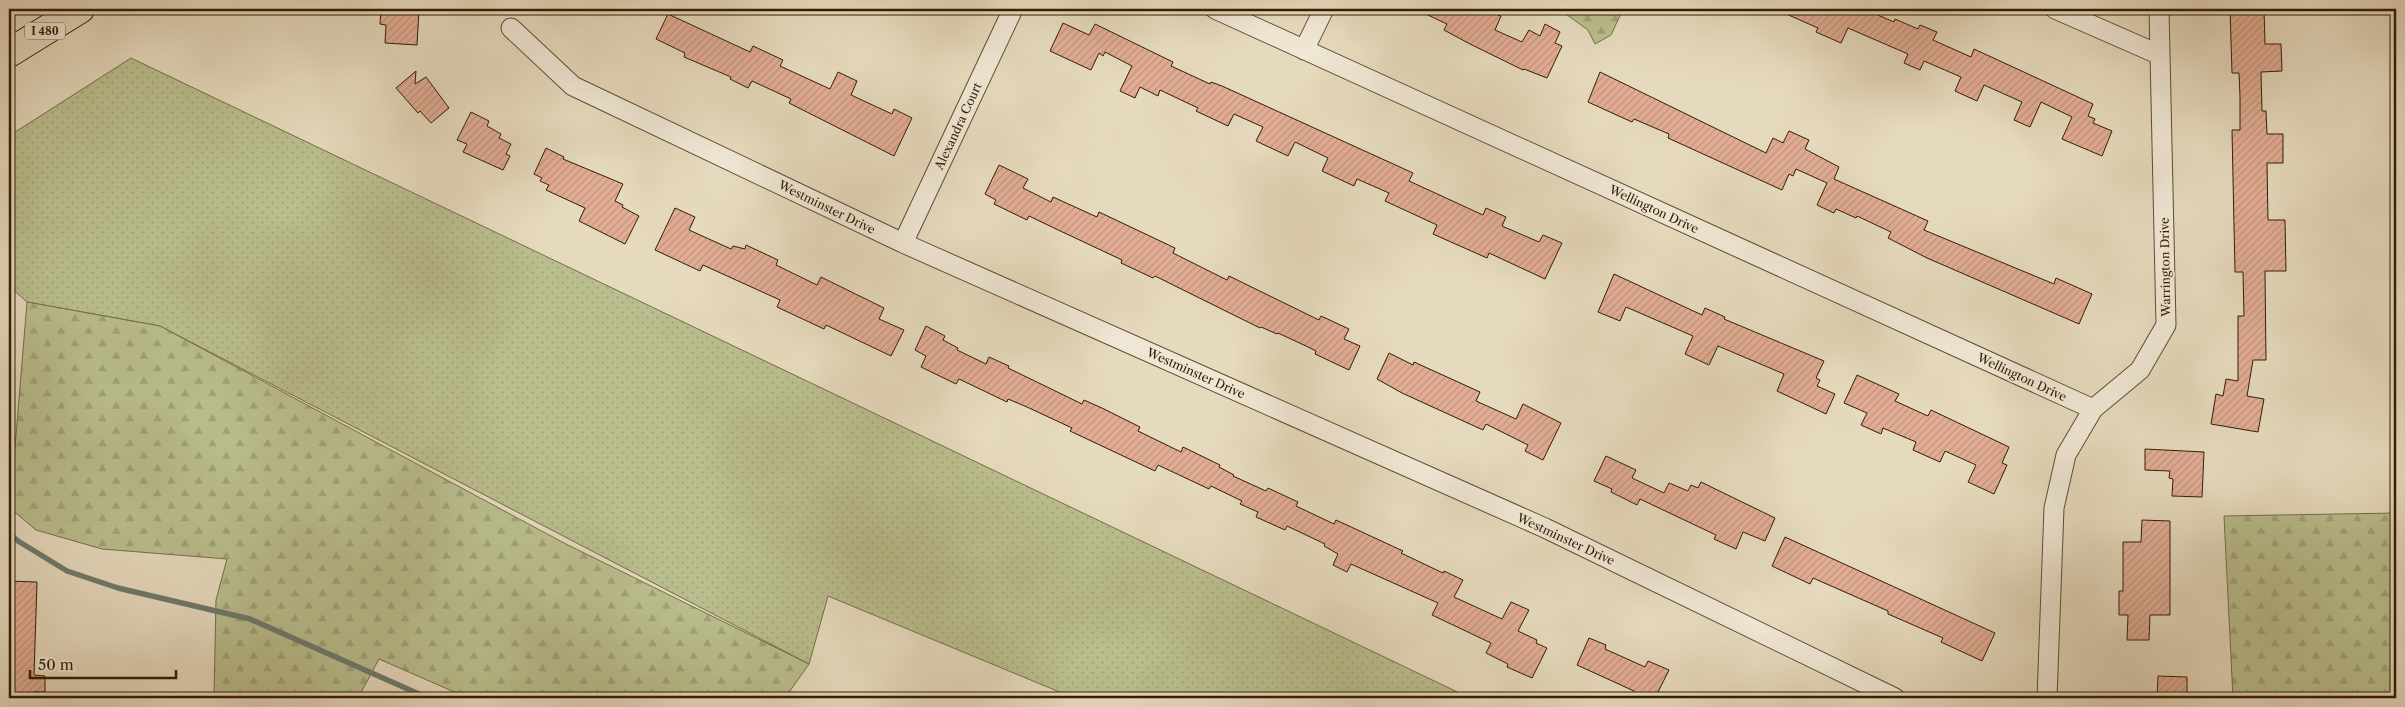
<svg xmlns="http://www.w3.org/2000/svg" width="2405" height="707" font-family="'Libre Caslon Text',serif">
	<defs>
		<pattern id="grass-dots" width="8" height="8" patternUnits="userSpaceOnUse" patternTransform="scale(1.25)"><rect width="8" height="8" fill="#babe8e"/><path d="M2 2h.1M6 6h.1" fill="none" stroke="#a0a379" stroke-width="1.8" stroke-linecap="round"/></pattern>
		<pattern id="forest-firs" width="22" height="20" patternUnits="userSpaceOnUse" patternTransform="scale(1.25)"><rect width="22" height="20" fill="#babe8e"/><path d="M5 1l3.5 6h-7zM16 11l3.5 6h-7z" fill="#a0a379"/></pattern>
		<pattern id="building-hatch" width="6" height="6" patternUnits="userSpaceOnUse" patternTransform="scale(1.25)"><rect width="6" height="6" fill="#e2ad95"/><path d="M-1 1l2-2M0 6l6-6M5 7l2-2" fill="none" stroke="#c2947f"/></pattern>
	</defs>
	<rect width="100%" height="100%" fill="#e6dabe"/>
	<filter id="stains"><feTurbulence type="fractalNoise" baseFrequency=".004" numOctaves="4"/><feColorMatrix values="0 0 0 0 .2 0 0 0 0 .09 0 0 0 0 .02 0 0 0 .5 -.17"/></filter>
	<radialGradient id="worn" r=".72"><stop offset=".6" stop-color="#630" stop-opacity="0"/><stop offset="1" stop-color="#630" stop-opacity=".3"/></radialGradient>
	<path fill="url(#grass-dots)" stroke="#766e47" d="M131,58L1470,698H1074L828,596L809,664L160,326L27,302L9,286V136Z"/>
	<path fill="url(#forest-firs)" stroke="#766e47" d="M1559,9H1623L1611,35L1595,44L1588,30Z
		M27,302L160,326L564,543L809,664L785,698H468L379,659L358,698L214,697L216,600L227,559L102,549L36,530L10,508Z
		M2396,513V698H2233L2224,516Z"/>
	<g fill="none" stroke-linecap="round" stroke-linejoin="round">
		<path stroke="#6e7b6d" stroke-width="5.5" d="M9,533L18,541L67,571L118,588L250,619L428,698"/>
	</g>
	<path fill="url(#building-hatch)" stroke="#321d00" d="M381,9H419L417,45L385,43L386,25L380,24Z
		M1415,9H1501L1498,15L1501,16L1495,30L1522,42L1529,30L1540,36L1545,24L1560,32L1555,43L1562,46L1547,78L1524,69L1523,70L1470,44L1444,30L1447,24Z
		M1775,9H1864L1894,22L1895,19L1918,29L1920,25L1937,32L1933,40L1971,57L1974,49L2093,104L2088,116L2095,119L2093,123L2112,131L2102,156L2062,139L2072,117L2041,102L2030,127L2014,120L2022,102L1984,85L1977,101L1955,91L1961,77L1924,61L1920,70L1904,63L1908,54L1848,28L1841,43L1816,32L1818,28Z
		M2230,9H2264L2265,44H2281L2282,71L2261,72L2262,111H2266L2267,134H2283V163H2267L2268,220H2285L2286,271H2265L2266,360H2253L2247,396L2264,399L2258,432L2211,424L2216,394L2223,396L2226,379L2238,381V316H2244L2243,272H2235L2232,130H2240V96L2239,73H2232Z
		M668,14L750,52L753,46L783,60L780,66L830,89L838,72L857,81L851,95L892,114L894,109L912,118L894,156L789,103L791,99L752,81L748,88L730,79L731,77L684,57L685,53L656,39Z
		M1063,23L1089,35L1095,24L1173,62L1171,66L1210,84L1211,82L1222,86L1413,173L1409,181L1483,215L1486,208L1506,217L1502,226L1539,242L1543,235L1562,243L1545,279L1489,253L1487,258L1433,234L1437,225L1385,201L1389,193L1357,179L1354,186L1322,171L1328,158L1295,142L1288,156L1256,141L1263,127L1234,114L1228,126L1196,111L1198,108L1160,90L1158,96L1140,87L1135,98L1120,91L1132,66L1105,52L1103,56L1099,53L1091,70L1050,51Z
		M416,71L415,84L426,77L449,108L431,123L420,111L418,113L396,88Z
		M1600,72L1766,153L1773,138L1783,143L1789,131L1809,140L1805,149L1839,167L1834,179L1928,221L1924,230L2054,284L2056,278L2092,294L2079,324L1927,258L1888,238L1891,232L1857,216L1856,218L1836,209L1834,213L1817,205L1827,183L1796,169L1793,176L1789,174L1782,190L1668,138L1669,134L1634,119L1632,122L1588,102Z
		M471,112L489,121L487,126L501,134L499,138L511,144L506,154L510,156L503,170L463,152L467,144L457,140Z
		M546,148L564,157L563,159L623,184L615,201L623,205L622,207L639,216L625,244L579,221L585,208L546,190L549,185L540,181L542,178L534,174Z
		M999,165L1028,179L1023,188L1051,202L1053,197L1097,217L1099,212L1175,248L1173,253L1227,280L1229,276L1319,320L1321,316L1349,329L1344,339L1360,346L1349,370L1315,354L1316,351L1306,346L1278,333L1277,334L1261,327L1260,328L1155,276L1153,278L1121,263L1122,260L1054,228L1029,216L1027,220L994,204L996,200L985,194Z
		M675,208L695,217L689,230L731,249L733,246L745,249L746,245L778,260L776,265L817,285L821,277L884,308L879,319L904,330L891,356L826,325L824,329L777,307L780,300L703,265L700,271L655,250Z
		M1614,274L1702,315L1705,308L1725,317L1724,319L1824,361L1816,378L1820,380L1817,386L1835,394L1826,414L1777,391L1784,374L1718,346L1709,365L1685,354L1693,336L1626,307L1620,321L1598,312Z
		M926,326L945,336L943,340L958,348L957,350L986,364L989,357L1009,366L1008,368L1082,404L1084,400L1104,409L1140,427L1138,431L1181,452L1183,447L1220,465L1219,467L1234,475L1233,476L1266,491L1268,488L1298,502L1296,506L1334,524L1336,520L1403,551L1401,553L1443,573L1444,571L1463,580L1454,597L1502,619L1511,602L1529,610L1518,631L1537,640L1536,643L1547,648L1532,678L1507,667L1508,664L1486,653L1491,643L1432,615L1438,603L1351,564L1347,572L1333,565L1338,554L1324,546L1325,544L1287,526L1285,530L1256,517L1258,512L1240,504L1242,501L1211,486L1209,489L1158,465L1155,471L1070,431L1072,428L1027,407L1008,399L1007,402L959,379L956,384L921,367L926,356L915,350Z
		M1389,353L1413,365L1414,362L1480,392L1476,401L1516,419L1523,404L1561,423L1543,460L1525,451L1528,445L1486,424L1483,430L1402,393L1377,379Z
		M1857,375L1899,394L1895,401L1928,416L1931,410L2009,447L2002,463L2007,465L1994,494L1968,482L1976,465L1945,451L1940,462L1913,450L1916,442L1883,428L1881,434L1861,425L1867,413L1844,403Z
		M2145,449L2204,452L2202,497L2172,496L2173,479L2169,478L2170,471L2145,470Z
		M1606,456L1636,470L1632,478L1664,493L1669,483L1688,491L1691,485L1698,488L1701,482L1775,518L1765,541L1743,532L1736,549L1714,539L1716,535L1640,499L1637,505L1611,492L1612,489L1594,481Z
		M2142,520L2170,521V615H2150L2149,640H2127L2128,615H2119V591H2123V542H2141Z
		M1785,537L1995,633L1982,661L1941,642L1943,638L1888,614V611L1813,578L1810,584L1772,566Z
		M9,581L37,582L34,675L45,676V692H34V698H9Z
		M1589,638L1606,645L1605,649L1645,667L1648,661L1669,670L1655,698H1631L1634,691L1577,665Z
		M2158,676L2187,677V698H2157Z"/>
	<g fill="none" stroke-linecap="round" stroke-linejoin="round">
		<g stroke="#5f4c30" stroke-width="21">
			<path id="minor" d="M1215,9L2093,409
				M2055,9L2160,55
				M511,28L573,86L903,243L1545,528L1895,698
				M1304,50L1324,9
				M903,243L1013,9
				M2047,698L2054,508L2066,455L2093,409L2140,370L2166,325L2159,9"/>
		</g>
		<g stroke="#321d00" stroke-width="30">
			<path id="motorway" d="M9,53L80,9"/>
		</g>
		<use href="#minor" stroke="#efe7d5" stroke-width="19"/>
		<use href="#motorway" stroke="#e6dabe" stroke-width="28"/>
	</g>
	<g text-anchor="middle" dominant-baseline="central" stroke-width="4" stroke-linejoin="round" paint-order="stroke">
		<rect fill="#efe7d5" stroke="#6b5a40" stroke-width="1" x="25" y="22.5" width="40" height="17" rx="4"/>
		<g font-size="11" font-weight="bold" fill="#321d00">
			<text x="45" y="31">I 480</text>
		</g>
		<g font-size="12" fill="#321d00" stroke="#efe7d5">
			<text transform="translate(958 126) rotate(-65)">Alexandra Court</text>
			<text transform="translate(827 207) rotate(26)">Westminster Drive</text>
			<text transform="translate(1654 209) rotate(25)">Wellington Drive</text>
			<text transform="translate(2165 267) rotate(-91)">Warrington Drive</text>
			<text transform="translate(1196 373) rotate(24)">Westminster Drive</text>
			<text transform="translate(2022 377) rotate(25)">Wellington Drive</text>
			<text transform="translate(1566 539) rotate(25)">Westminster Drive</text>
		</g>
	</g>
	<rect width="2405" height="707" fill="none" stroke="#e6dabe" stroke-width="30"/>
	<rect x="10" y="10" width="2385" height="687" fill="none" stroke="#321d00" stroke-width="2.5"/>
	<rect x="15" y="15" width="2375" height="677" fill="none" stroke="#321d00"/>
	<path d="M30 670v8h146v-8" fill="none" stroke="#321d00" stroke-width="2.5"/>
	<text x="38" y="670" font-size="15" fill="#321d00" stroke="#efe7d5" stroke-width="4" paint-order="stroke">50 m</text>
	<rect width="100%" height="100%" filter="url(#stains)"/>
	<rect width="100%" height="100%" fill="url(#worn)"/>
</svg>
